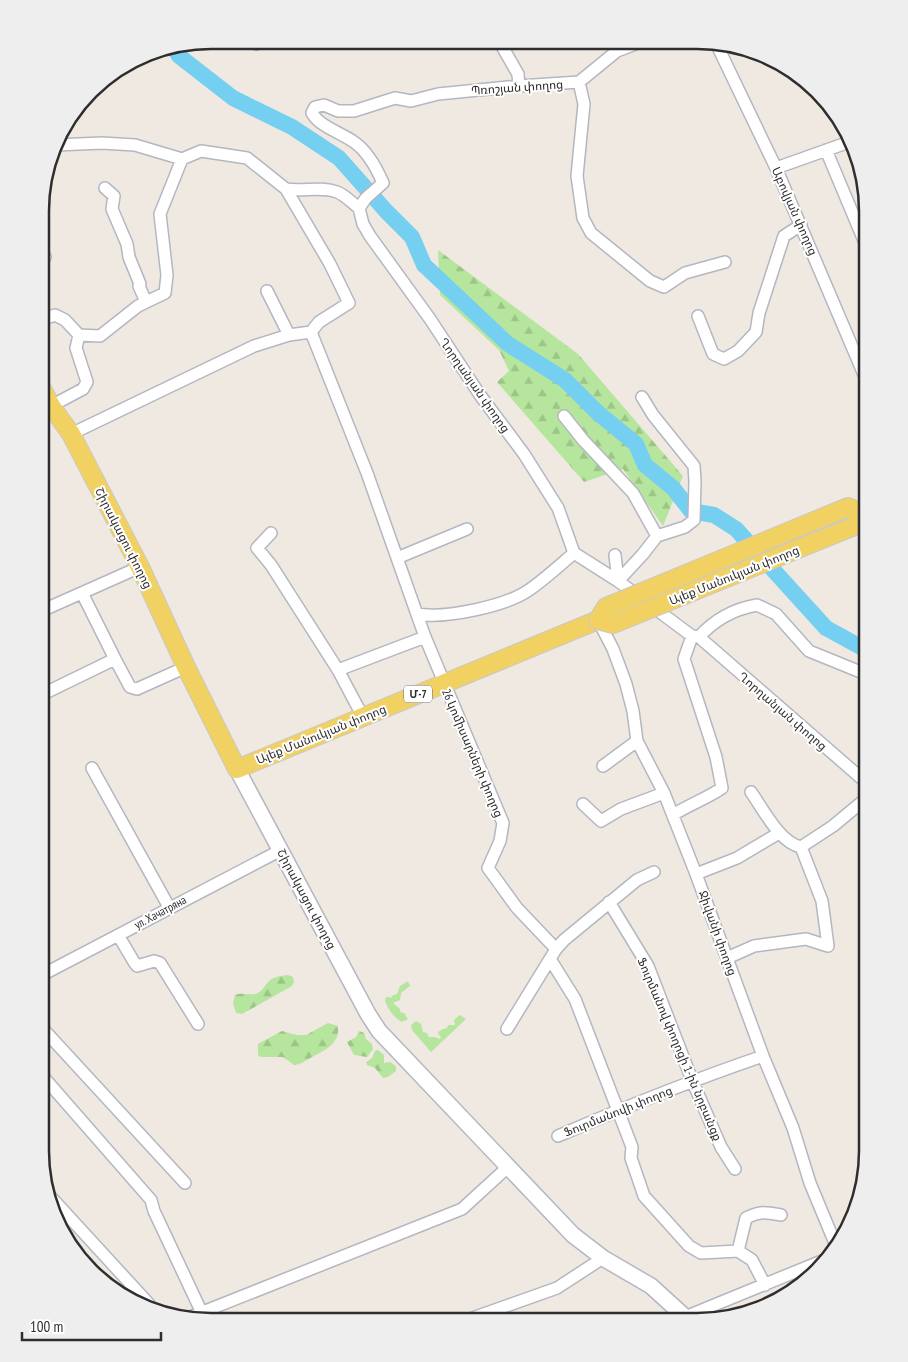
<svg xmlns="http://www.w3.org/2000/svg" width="908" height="1362" font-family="'PT Sans Narrow','Noto Sans Armenian',sans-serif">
	<defs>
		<pattern id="forest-firs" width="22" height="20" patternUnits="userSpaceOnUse" patternTransform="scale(1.25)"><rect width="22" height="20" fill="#b6e59e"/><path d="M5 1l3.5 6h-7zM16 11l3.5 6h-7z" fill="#9dc588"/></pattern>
	</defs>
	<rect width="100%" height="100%" fill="#efe9e1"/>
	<path fill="url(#forest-firs)" d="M438,250L578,354L683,476L663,526L623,469L584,482L497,382L509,371L499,350L440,295Z
		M288,975L293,977L294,982L292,986L242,1014L236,1013L233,1003L235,995C243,992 251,996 258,993C263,990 265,985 269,981C275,976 281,976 288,975Z
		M328,1023L338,1026C340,1044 325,1050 312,1057C305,1061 302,1064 294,1065L283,1057H261L258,1055V1044L282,1031L297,1035H306Z
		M359,1031L364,1033L366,1039L372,1044L373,1049L367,1057L354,1055L347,1042L356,1037Z
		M378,1050L384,1055V1063L390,1062L396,1066V1071L388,1077L383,1078L375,1068L367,1065L366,1062L372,1058L375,1051Z"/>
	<path fill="#b6e59e" d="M408,981L410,986L401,993L400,1000L393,1003L400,1009V1012L404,1013L408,1019L402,1022C394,1018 387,1008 385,1000L386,997H389L391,998L393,995L397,994L400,986Z
		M460,1015L466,1019L431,1052L412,1030L411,1025L416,1021L421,1024L423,1032L427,1033L429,1037H435L440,1039L441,1037L439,1035L438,1032L443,1029L447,1028L448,1025H455L454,1020Z"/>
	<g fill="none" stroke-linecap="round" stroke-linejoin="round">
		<path stroke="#75cff0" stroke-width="16" d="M173,46L179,56L233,98L292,127L339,158L386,211L412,237L424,265L508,344L565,380L598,413L636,444L645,465L673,488L691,511L714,515L736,529L826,628L868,651"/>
		<g stroke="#b4b7c1" stroke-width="14">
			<path id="minor" d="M249,40L256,44L260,40
				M499,41L518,74L519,86
				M715,41L776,168L868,384
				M579,82L584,104L577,176L583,218L591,233L650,281L664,287L685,273L725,262
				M56,145L102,143L135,145L182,159L201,151L247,158L286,189L330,264L349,303L319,322L311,332L289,335L254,346L71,434
				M826,150L868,250
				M776,168L852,141
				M105,188L114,196L112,209L127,244L129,257L140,284L139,286L146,302
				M286,189C303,192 320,186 337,192C345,195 352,203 359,208
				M41,264L45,257L41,248
				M267,291L289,335
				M698,316L713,354L724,359L738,351L756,332L759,313L784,236L801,225
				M41,320L55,315L65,320L79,335L100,336L138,306L165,293L167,275L160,214L182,159
				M311,332L367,473L425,637L503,823L500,841L488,868L517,908L556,949L550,959L575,999L632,1147L631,1158L644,1196L689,1246L701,1253L738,1251L752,1260L765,1285
				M642,397L653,415L694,466L695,481L694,520L685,527L657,536
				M51,406L83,389L87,382L76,348L79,335
				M564,416L583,440L633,493L657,536L643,554L618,581L615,555
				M271,533L257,548L271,565L338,670L363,717
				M574,553L558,508L524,454L480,395L430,319L370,236L363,224L359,208L366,198L383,183C377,169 367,151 354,142C340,132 320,127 312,113L315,107L324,105L338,111H354L395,98L411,101L438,94L519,86L579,82L617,51L643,41
				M397,558L467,529
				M82,593L115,659
				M41,611L140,567
				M417,614C445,619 506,606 529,590C545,579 560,565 574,553L618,581L692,636L699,637C715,619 734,609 757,605L776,614L809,651L868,675
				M598,620L613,649L626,684L633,711L637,741L664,793L696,874L763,1056L793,1128L810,1183L837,1248
				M699,637L868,784
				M338,670L425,637
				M41,695L115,659L130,687L137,689L186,667
				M603,766L637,741
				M92,768L169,907
				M751,792C763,809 780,843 801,847L833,826L868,797
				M583,804L601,821L621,809L664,793
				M673,815C688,805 706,799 722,788L716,757L684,659L692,636
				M696,874L737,858L779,833
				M609,902L648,966L692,1080L721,1147L735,1169
				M118,935L134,962L137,966L154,961L160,963L198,1024
				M556,949L564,940L637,880L654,872
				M727,958L754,946L806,939L828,946L822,901L801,847
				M40,976L281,850
				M40,1029L45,1031L185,1183
				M507,1029L550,959
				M40,1073L151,1200L154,1211L202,1313
				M558,1136C625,1107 693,1080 763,1056
				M49,1195L149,1304
				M738,1251L746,1218C760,1211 765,1212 781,1215
				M685,1317L829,1258
				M185,1319L462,1209L509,1166
				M464,1321L557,1288L603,1258"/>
		</g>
		<g stroke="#b4b7c1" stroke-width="18">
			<path id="secondary" d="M237,769L368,1014L379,1031L573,1235L603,1258L651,1286L685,1317L687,1322"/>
		</g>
		<g stroke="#c9c9c9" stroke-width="20">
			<path id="primary" d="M41,387L51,406L71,434L140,567L186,667L237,769L598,620"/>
		</g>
		<use href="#minor" stroke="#fff" stroke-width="11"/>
		<use href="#secondary" stroke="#fff" stroke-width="15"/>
		<use href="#primary" stroke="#f2d163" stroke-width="18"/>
		<g stroke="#c9c9c9" stroke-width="20" stroke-linecap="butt">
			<path id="primary-bridge" d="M848,507L861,512L857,525L613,624L598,620L606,607Z"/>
		</g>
		<use href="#primary-bridge" stroke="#f2d163" stroke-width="18"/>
	</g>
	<g text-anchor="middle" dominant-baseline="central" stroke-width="4" stroke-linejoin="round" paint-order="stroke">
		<rect fill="#fff" stroke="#6d6d6d" stroke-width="1" x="404" y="685.5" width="28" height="17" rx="4"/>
		<g font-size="11" font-weight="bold" fill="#2e2e2e">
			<text x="418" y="694">Մ-7</text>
		</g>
		<g font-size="12" fill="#2e2e2e" stroke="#fff">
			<text transform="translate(517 87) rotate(-4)">Պռոշյան փողոց</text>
			<text transform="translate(795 211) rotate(66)">Աբովյան փողոց</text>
			<text transform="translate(475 385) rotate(55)">Ղորղանյան փողոց</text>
			<text transform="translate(124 538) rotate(63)">Շիրակացու փողոց</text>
			<text transform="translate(734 575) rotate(-22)">Ալեք Մանուկյան փողոց</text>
			<text transform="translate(783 711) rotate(41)">Ղորղանյան փողոց</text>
			<text transform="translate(321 734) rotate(-22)">Ալեք Մանուկյան փողոց</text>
			<text transform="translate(473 753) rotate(67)">26 կոմիսարների փողոց</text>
			<text transform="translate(307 899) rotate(62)">Շիրակացու փողոց</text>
			<text transform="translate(160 912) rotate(-28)">ул. Хачатряна</text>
			<text transform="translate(718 933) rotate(70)">Ջիվանի փողոց</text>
			<text transform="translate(680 1049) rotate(67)">Ֆուրմանով փողոցի 1-ին նրբանցք</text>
			<text transform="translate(618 1111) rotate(-22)">Ֆուրմանովի փողոց</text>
		</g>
	</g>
	<path d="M0 0H908V1362H0ZM211 49H697A162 162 0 0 1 859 211V1151A162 162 0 0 1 697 1313H211A162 162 0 0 1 49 1151V211A162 162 0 0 1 211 49Z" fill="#eee" fill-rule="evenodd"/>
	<path fill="none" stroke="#2e2e2e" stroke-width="2.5" d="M211 49H697A162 162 0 0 1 859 211V1151A162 162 0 0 1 697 1313H211A162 162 0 0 1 49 1151V211A162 162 0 0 1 211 49Z"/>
	<path d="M22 1332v8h139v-8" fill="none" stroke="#2e2e2e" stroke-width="2.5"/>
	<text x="30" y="1332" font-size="15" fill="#2e2e2e" stroke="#ffffff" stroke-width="4" paint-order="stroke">100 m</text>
</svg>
